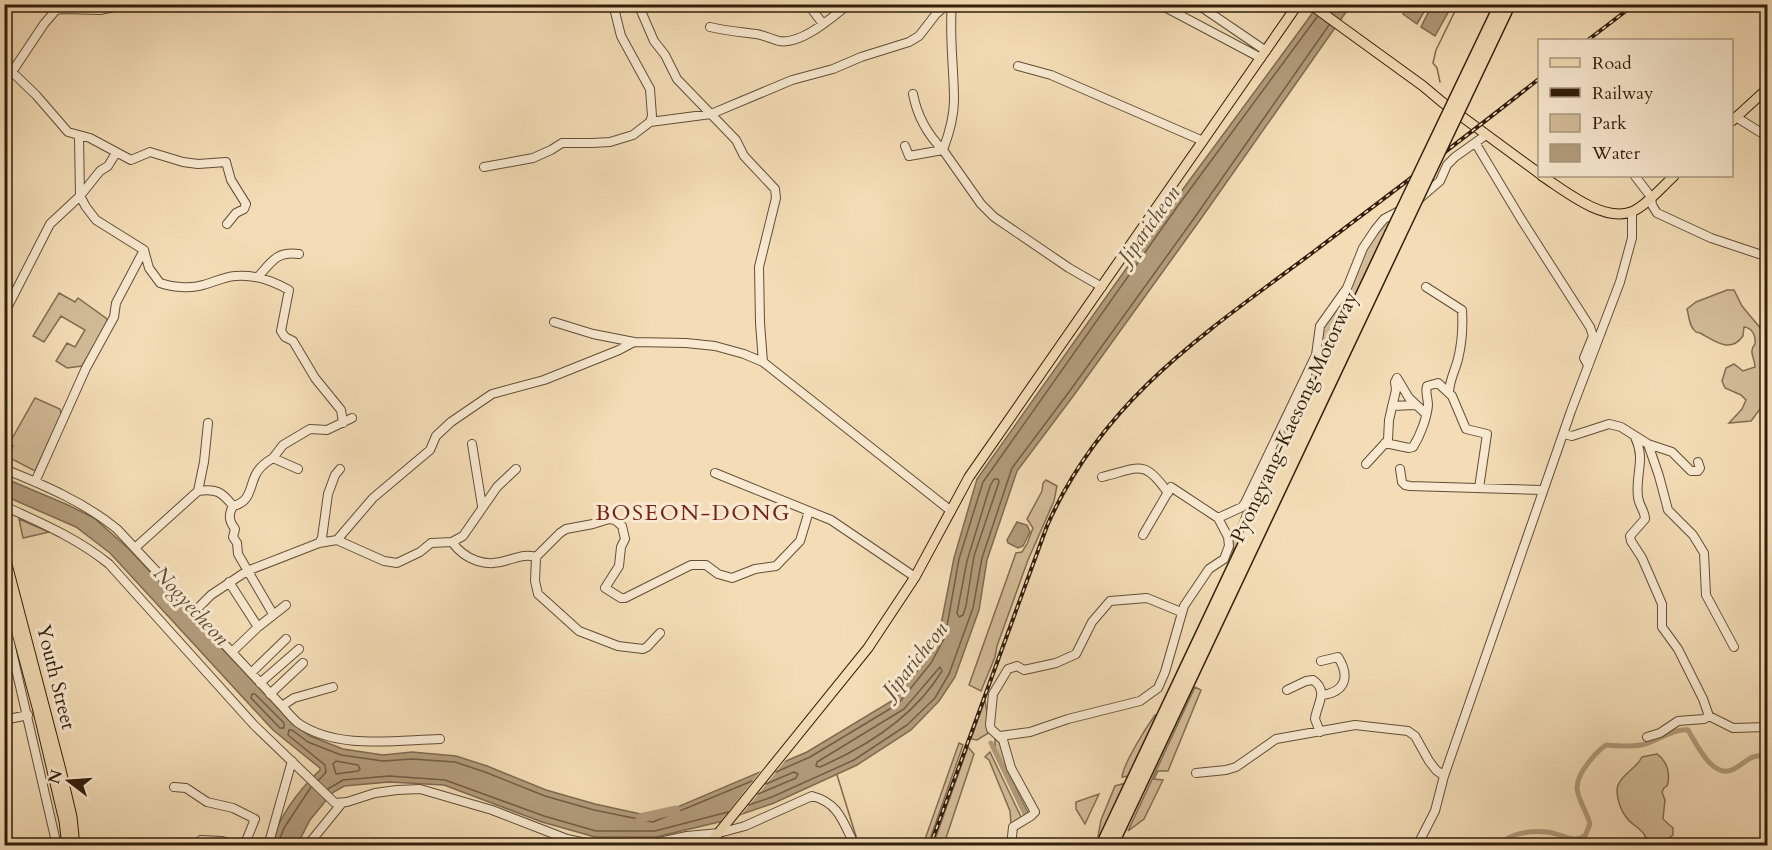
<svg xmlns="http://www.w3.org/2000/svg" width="1772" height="850" font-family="Cardo,serif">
	<rect width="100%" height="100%" fill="#f4ddb6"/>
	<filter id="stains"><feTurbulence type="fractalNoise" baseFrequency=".00333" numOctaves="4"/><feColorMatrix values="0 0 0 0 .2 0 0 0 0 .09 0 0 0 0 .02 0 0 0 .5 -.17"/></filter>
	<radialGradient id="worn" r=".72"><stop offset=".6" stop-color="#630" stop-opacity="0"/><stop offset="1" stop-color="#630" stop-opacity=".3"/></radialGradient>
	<path fill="#d3bd99" stroke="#826e52" stroke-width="1.5" d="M1391,219L1234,557H1231L1234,549L1232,542L1246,505L1300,390L1323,324L1363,252L1385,221Z
		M1727,290H1734L1742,306L1767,336V400L1751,421L1729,423L1742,409L1746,400L1741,395L1725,388L1722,381L1726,368L1734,364L1743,371L1755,367C1755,358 1748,352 1755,344C1756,337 1753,328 1744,327L1743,336C1730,354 1715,341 1700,333C1699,332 1697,333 1696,332C1689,327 1689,316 1687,309L1696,302Z
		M59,293L75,302L78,298L107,319V324L82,366L67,368L56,361L67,343L75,347L85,330L61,316L44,342L33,336Z
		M35,398L60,409L61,414L35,471L8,457L13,446L9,444Z
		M1046,480L1057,486L1054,501L1028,560L997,646L995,657L981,691L969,685L1016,553L1022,552L1027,544L1033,528L1027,519L1042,491L1043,483Z
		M19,519L49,532L23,538Z
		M1195,687L1201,690L1168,771H1158L1154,779L1163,780L1144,819L1128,831Z
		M985,700L990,732L977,740L971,739Z
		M1160,714L1129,776L1122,777C1124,762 1146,728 1155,715Z
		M995,739L1000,741L1032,813L1029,815L995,748Z
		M959,743L963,745L928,845H923Z
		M968,747L974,754L947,835L943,845H933Z
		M990,752L1022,819L1011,824L1010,811L989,760L985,757Z
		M1657,754C1667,761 1671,774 1667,786L1664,788L1662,792L1665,800L1663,819L1673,828V835L1669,838L1670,845H1648C1646,829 1634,828 1626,817C1620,809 1615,794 1618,785C1624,772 1636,769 1642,757Z
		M1126,783L1096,845L1094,846L1098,837L1101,820L1115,786Z
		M1099,794L1085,824L1076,809V802Z"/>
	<path fill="#b29c7c" stroke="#7f6a4e" stroke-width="1.5" d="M1408,4L1428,5L1417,24L1403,14Z
		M1318,5H1351L1200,220L1074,395L1017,471L987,560L979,610L955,677L939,701L911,730L857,765L774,803L719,822L656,837H595L542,822L444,785L389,782L344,786L332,793L310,820L297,845H271C279,816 299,790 320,770V768L273,730L110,553L76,527L5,496L4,478L68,505L94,518L129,549L291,722L310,736L343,749L383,755L412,752L456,756L487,766L546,790L595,804L654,817L807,752L895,699L926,660L939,635L954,558L977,479L1172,204L1306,22Z
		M1432,5H1448L1450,9L1435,36L1421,27Z
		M1017,522L1027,525L1030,532L1023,546L1018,548L1008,543L1007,540Z"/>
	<path fill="#f4ddb6" d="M786,760L742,814L721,821L762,769Z"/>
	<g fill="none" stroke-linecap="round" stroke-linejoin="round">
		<path stroke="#725d43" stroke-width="1.5" d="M994,479H998L999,482L974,556L966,606L963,615L959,617L957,613L967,561L990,486Z
			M940,667L942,671C914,717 868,746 820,767L816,766L817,762L904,709Z
			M252,694H255L284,723V728H280L251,698Z
			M336,761L358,765L360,769L358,771L336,774L333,764Z
			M776,772L810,757L898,704L931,663L945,637L959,559L983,482L1177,207L1317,17
			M319,780L326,772L325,765L288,735L289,730H292L308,742L341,755L383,761L412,759L455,762L485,772L545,796L594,810L653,822L752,781
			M328,789L343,780L389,776L445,780L544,816L596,831H655L728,812
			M758,794L796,778L798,774L794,772L766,784
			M749,805L772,797L854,760L907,725L935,698L949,674L973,608L982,558L1012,468L1069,392L1195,217L1329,25
			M277,846L284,828L311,787"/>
		<path stroke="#7f6a4e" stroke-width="1.5" d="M1247,55L1252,58
			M1440,82L1437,68L1433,63L1436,50L1457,7L1456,4
			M712,110L743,96
			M837,775L859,846"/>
		<path stroke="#b29c7c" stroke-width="5" d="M991,743L1026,816
			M1496,846C1510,834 1529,830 1547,832C1560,833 1572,844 1585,836L1590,824C1587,812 1578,800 1577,788C1577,773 1595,753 1606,745C1617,746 1631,747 1641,745C1657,742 1673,728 1688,730C1696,743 1713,781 1734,769C1749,761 1748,754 1768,756"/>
		<path stroke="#b29c7c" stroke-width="9" d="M640,818L676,810"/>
		<g stroke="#624e35" stroke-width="10">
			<path id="minor" d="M638,4L654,41L665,55L677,79L736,140L744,156L775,189L776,198L759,267L760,323L763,362
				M808,4L823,24
				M952,4C949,37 954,68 954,100C954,117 949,134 943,150L981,204L994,217L1069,268L1102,287
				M1159,4L1261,58
				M1197,4L1266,51
				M710,27C726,31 740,32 756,34C764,35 771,39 779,41C802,45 832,17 849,4
				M1018,66L1051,75L1203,141
				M12,72L36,95L68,132L90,138L131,160L150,152L183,162L198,164L226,162L231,180L246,204L244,209L236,213L227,224
				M4,76L12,72L44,24L56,10L62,9L100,10L129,4
				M1736,117L1768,137
				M650,122L711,114L792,80L833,69L861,57L909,42L919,36L936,14L948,4
				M79,136L80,196L86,207L96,220L144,250L149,268L160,283C171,287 191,289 203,285C214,282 224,277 235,276C254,274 273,281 289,290L281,331L285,337L293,341L315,378L341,410L343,423
				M1476,144L1521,219L1590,327L1593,336L1584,358L1588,365
				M905,146L909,156L943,150C928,135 917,115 913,94
				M484,167L533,158L551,150L562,143H592L610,142L633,135L650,122L652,116L650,89L621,36L613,4
				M1635,176L1651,197L1652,205L1657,213L1711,238L1768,257
				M1419,199L1440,181L1447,165L1455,157L1486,135
				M258,277C272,261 277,251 299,254
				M1426,287L1462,310C1463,326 1462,343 1458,359C1455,371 1449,381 1449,393
				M4,314L50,224L80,196L100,171L108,166L116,153
				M554,322L593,334L634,342
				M1397,378L1409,398L1425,413
				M1392,406L1415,405
				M1564,434L1572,436L1609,424L1621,427L1648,444L1672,452L1691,471H1698L1700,468L1698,462
				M1635,437C1646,460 1635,474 1638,497C1639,506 1645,511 1645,519L1630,536L1631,541L1642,558L1662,604V627L1678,649L1703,699L1709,716L1704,719L1678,721L1660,733L1647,737
				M1385,443L1409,448L1413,447C1420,436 1427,418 1428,405C1428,398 1425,393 1427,386L1438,383L1452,396L1466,429L1487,434L1479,488
				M472,444L482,506
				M1648,444L1659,476L1668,510L1693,535L1704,553L1706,595L1734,647
				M273,458L283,445L310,429L327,430L352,418
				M1366,464L1388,440L1389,420L1396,390L1395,382L1397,378
				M4,469C44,485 84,502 117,529L282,706C287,712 292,718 298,723C337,750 396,740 440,739
				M1400,469L1402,482L1405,485L1410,486L1543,490
				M715,473L831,520L915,577
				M1102,477C1139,468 1144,458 1168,493
				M35,482L86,368L114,317L116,303L144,250
				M198,491C216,488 222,492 233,506
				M4,506C41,523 77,538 109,564L254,725L335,803L347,802L375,793L397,790L420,789L492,810L567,839L596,845L623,846
				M1218,518L1242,507L1245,503L1316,355L1320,326L1347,288L1363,248L1375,230L1384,219L1401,210
				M337,540L384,561L397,563L420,552L431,543L452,542L463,536L497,487L516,469
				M452,542C465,560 486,568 508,560C519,557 525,554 536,557
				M319,543L322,538L328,494L335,475L340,469
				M136,547L198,491L204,462L208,423
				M229,582L258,627
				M194,612L211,595L247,571L319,543L337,540L373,498L430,450L436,436L451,422L492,394L544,380L619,350L634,342L686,343L715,346L744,354L763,362L951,511
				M273,614L238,554L237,543L233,537L235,529C229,521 228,515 233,506C250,502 249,490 255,476C258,469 266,462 273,458L298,469
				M4,617L57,846
				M660,633L647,647L643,649L618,646L579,631L538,594L535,581L536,557L560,533L566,529L593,524L609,519L615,520L622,526L625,539L621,547L619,566L605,588L621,598H625L691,565H706L718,574L732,578L755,569L776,566L800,541L809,511
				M233,651L258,627L286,605
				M1321,661L1338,657C1350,676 1346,692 1322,695
				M251,673L286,639
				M260,683L299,649
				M1287,690L1306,681L1313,680C1329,691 1317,704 1315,719L1320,732
				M270,694L303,663
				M282,706L294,698L333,687
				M1709,716L1733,728L1768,727
				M4,720L28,715
				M1000,736L1030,732L1068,719L1140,701L1158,688L1165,672L1184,606L1209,569L1224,559L1229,546L1228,537L1218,518L1171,487L1143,535
				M1196,773L1226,770L1236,767L1276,739L1355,725L1408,731L1415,736L1429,761L1436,770L1444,776
				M174,787L186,788L207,802L233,808L255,819L244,846
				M201,840L222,841L240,846
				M9,846V841
				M268,846L292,761
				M307,846L342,803
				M629,846L655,843L687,836L719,833L745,826L812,796C839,803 843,822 855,846
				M1011,846L1013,827L1031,816L1035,812L1011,768L1003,740L991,729L990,725L993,694L1008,669L1017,666L1024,670L1056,663L1076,654L1092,622L1110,601L1147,598L1181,612
				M1417,846L1435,811L1444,776L1571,411L1620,282L1632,238V212"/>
		</g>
		<g stroke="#321e0a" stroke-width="11">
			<path id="major" d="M1310,4L1423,86L1442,102L1540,174
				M1732,121L1768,88
				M1542,176C1564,190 1602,222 1631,212C1645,207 1663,186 1674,176
				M4,553L61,770L72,817L75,846
				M4,585L37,707L64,821L67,846
				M708,846L868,648L915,577L969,477L1298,4"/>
		</g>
		<g stroke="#321e0a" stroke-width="13">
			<path id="highway" d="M1101,846L1390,234
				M1112,846L1399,238"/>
		</g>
		<use href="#minor" stroke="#f8e9d0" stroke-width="8"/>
		<use href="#major" stroke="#f4ddb6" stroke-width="9"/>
		<use href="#highway" stroke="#f4ddb6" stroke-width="10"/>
		<g stroke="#321e0a" stroke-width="4">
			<path id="rail" d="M1588,40L1635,4
				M930,846L1047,526C1103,398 1208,331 1316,250C1391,193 1466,137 1540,78"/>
		</g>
		<use href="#rail" stroke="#f8e9d0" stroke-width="1.5" stroke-dasharray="4.5" stroke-linecap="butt"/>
		<g stroke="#321e0a" stroke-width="13" stroke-linecap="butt">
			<path id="highway-bridge" d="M1390,234L1500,4
				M1399,238L1510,4"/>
		</g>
		<use href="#highway-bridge" stroke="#f4ddb6" stroke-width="10"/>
	</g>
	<g text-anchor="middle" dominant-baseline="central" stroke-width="6" stroke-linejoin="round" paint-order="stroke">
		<g font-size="20" fill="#321e0a" stroke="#f8e9d0">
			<text transform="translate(1294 417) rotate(-65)">Pyongyang-Kaesong Motorway</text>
			<text transform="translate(56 677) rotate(76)">Youth Street</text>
		</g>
		<g font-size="21" font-style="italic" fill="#5f4a32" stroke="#f8e9d0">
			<text transform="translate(1149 225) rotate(-54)">Jiparicheon</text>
			<text transform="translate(191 606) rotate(47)">Nogyecheon</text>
			<text transform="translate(915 660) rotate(-51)">Jiparicheon</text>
		</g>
		<g font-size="22" letter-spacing="1.5" fill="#7a1f14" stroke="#f8e9d0">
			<text x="693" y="513">BOSEON-DONG</text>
		</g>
	</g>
	<rect width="1772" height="850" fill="none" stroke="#f4ddb6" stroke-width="24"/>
	<rect x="6" y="6" width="1760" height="838" fill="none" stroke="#321e0a" stroke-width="3"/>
	<rect x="12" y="12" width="1748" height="826" fill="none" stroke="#321e0a" stroke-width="1.5"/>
	<rect x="1538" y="39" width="195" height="138" fill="#f8e9d0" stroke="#a99881" stroke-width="1.5"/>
	<rect x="1550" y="58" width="30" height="9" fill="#f4ddb6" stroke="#a99881" stroke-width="1.5"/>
	<text x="1592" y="69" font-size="18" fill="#321e0a">Road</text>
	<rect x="1550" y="88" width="30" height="9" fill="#321e0a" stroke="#a99881" stroke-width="1.5"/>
	<text x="1592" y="99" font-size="18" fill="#321e0a">Railway</text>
	<rect x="1550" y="114" width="30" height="18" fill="#d3bd99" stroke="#a99881" stroke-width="1.5"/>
	<text x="1592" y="129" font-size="18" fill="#321e0a">Park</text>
	<rect x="1550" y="144" width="30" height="18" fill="#b29c7c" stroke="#a99881" stroke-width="1.5"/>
	<text x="1592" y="159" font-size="18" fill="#321e0a">Water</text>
	<g transform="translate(69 781) rotate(287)" stroke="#f8e9d0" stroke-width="4.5" paint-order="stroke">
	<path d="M0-4.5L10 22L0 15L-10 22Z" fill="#321e0a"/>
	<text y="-9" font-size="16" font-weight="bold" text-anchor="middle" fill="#321e0a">N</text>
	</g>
	<rect width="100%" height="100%" filter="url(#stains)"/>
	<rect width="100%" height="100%" fill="url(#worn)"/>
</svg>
